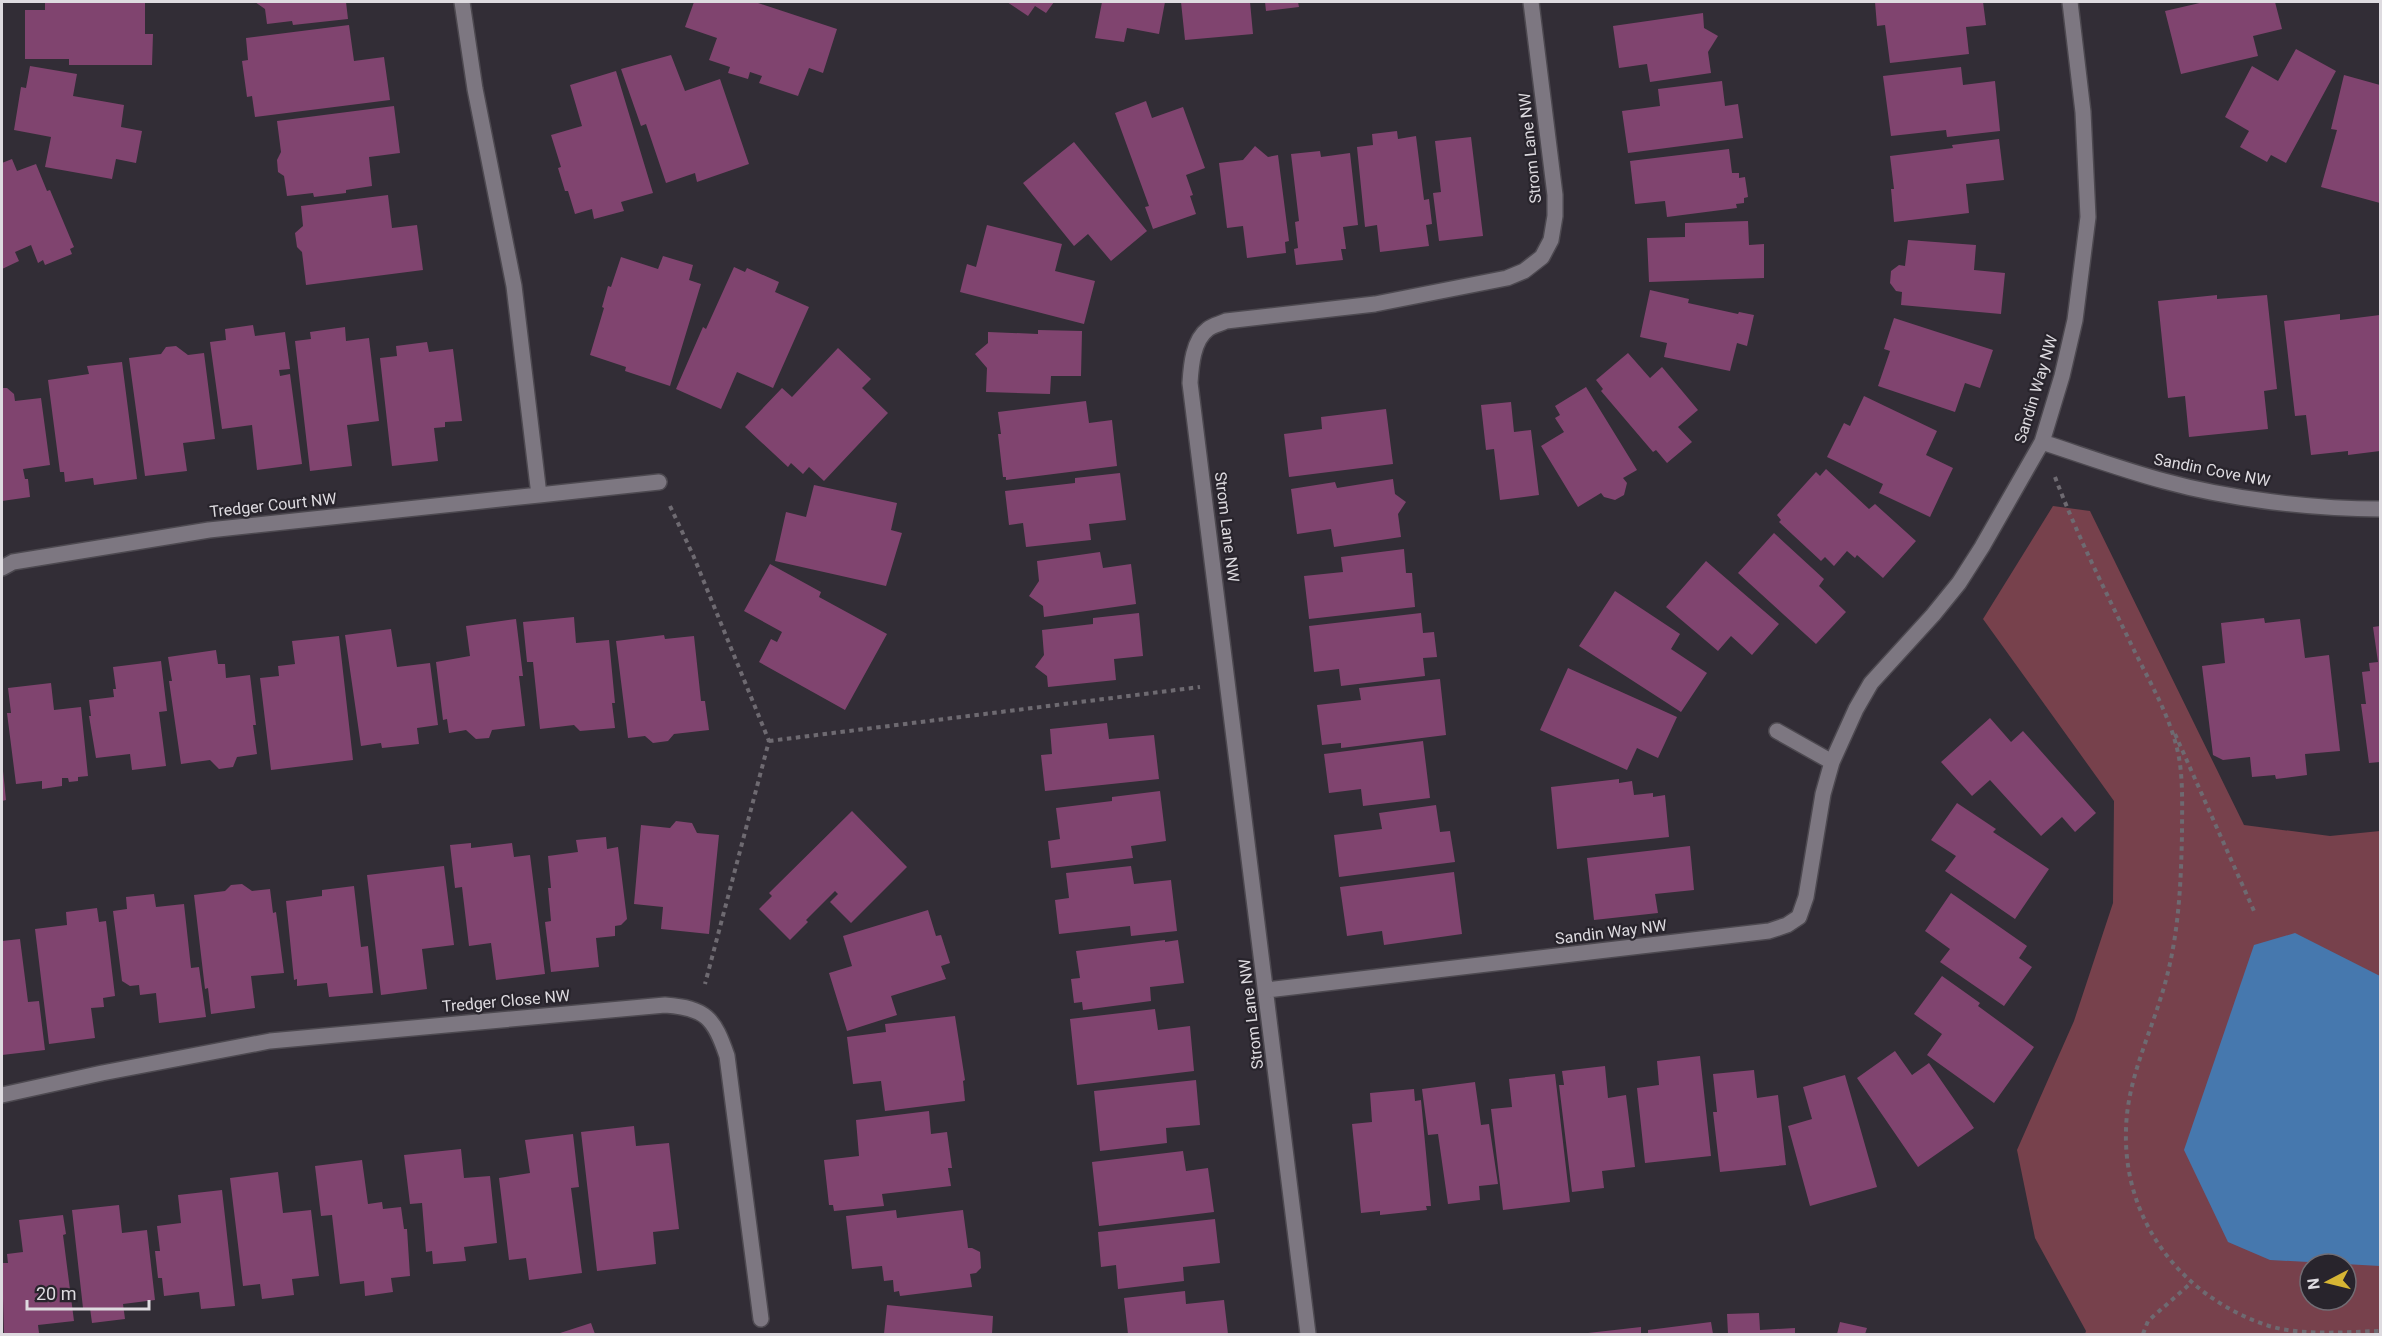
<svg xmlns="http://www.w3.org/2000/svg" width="2382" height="1336" font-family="Roboto,sans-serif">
	<rect width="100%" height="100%" fill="#322d36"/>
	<path fill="#77414c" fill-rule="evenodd" d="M2053,506L2090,511L2244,825L2330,836L2380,831V1334H2085L2086,1331L2035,1238L2017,1150L2074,1021L2113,903L2114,801L1983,619ZM2310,1264H2346V1300H2310Z"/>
	<path fill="#4678ae" d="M2295,933L2380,976V1266L2270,1260L2228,1242L2184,1150L2254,945Z"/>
	<path fill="#80446f" d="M45,2H145V34H153L152,65H69V59H25V10H45Z
		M255,2H346L348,19L293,25L292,21L267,24L265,9Z
		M694,2H755L837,29L823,73L809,68L798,96L759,83L762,76L750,72L748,79L728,73L730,67L709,60L717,38L685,27Z
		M1007,2H1054L1046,13L1035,6L1028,16Z
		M1102,2H1165L1159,34L1127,28L1124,42L1095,38Z
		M1181,2H1250L1253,34L1185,40Z
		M1265,2H1298L1299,7L1266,11Z
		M1875,2H1983L1986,25L1966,27L1969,54L1890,63L1885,25L1877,26Z
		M2204,2H2275L2282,29L2253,36L2258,56L2181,74L2165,11Z
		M1703,13L1704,28L1718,36L1708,52L1711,73L1650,82L1647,64L1619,68L1613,26Z
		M349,25L354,61L384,57L390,100L255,117L252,96L247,97L242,61L248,60L246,38Z
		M2296,49L2336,71L2286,163L2271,155L2267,162L2240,147L2249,131L2225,117L2252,66L2278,81Z
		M671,55L685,91L720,79L749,164L697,182L695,173L666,183L646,124L641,126L621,69Z
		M30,66L77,74L73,96L124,105L121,127L142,131L136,163L116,159L112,179L45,167L51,137L14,130L21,87L26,88Z
		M1961,67L1963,85L1995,81L2000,131L1947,137L1946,130L1891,136L1883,76Z
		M616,71L653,193L621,202L624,211L594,219L592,209L575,214L568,191H565L558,168L561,167L551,135L582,126L570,85Z
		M2344,75L2380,85V203L2321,187L2337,130L2331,129Z
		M1722,81L1725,106L1738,104L1743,138L1628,153L1622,111L1660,106L1658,89Z
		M1146,101L1152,118L1183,107L1205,168L1186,175L1193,195L1190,196L1196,214L1153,229L1145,207L1149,206L1115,113Z
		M394,106L400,153L369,157L372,186L346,190V193L314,197L313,193L287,196L284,176L278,172L277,160L281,152L277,121Z
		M1397,131L1398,139L1416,136L1424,200L1429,199L1432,224L1426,225L1429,246L1380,252L1377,225L1365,227L1357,147L1373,145L1372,134Z
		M1471,137L1483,236L1439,241L1433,193L1441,192L1435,141Z
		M1999,139L2004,180L1966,184L1969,213L1894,222L1891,189H1894L1890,156L1953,148L1952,145Z
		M1074,142L1147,231L1111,261L1088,234L1074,246L1023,183Z
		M1255,146L1268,157L1278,155L1289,241L1285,242L1286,253L1247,258L1243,226L1227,228L1219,163L1243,160Z
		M1729,149L1732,173H1739V178L1745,177L1748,197L1744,198V203L1736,204L1737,208L1667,217L1665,201L1635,204L1630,161Z
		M1320,151L1321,157L1350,153L1358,225L1343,227L1346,249H1341L1343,260L1296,265L1294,249L1298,248L1295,222L1299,221L1291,154Z
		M12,159L17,171L36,164L47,191L50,190L74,247L70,249L72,254L45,265L43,260L38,263L31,245L15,252L19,261L2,269V163Z
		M388,195L392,228L417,225L423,270L306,285L302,252L297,247L295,233L303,226L301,206Z
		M1748,221L1749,245L1764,244V278L1649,282L1647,238L1685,237V223Z
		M987,225L1062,244L1055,271L1095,281L1084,324L960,292L967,264L976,267Z
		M1908,240L1976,245L1974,270L2005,273L2001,314L1901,305L1902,292L1896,291L1890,283L1891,271L1899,265L1905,266Z
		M663,256L693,265L689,280L701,284L670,386L625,371L626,367L590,355L604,308L602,307L608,286L611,287L621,257L658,269Z
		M734,267L745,272L747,268L779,282L775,292L809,307L773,388L737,372L721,409L676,389L703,327L706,329Z
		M1650,290L1689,299L1688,303L1738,314L1739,312L1754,315L1747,346L1737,343L1730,371L1664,357L1667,343L1640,337Z
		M2217,295V299L2267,295L2277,389L2264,391L2268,429L2189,437L2185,396L2168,398L2158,301Z
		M2340,314V320L2380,315V451L2348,455V451L2311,455L2306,415L2295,416L2284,321Z
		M1894,318L1993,350L1980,388L1965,383L1955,412L1878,386L1890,351L1884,349Z
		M253,325L255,336L285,332L290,369L279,370L280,376L290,374L302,464L257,470L252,425L222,429L210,342L226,340L225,329Z
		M345,327L346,341L369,338L379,421L347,425L352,466L310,471L295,341L311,339L310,332Z
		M1038,330L1082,331L1081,376H1051L1050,394L986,392L987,368L975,354L988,343V332L1038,334Z
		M427,342L429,352L453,349L462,421L445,422V427L434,428L438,461L392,466L380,358L397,356L396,346Z
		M176,346L188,355L204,353L215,439L183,443L187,471L145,476L129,358L161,354L166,347Z
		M838,348L871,379L862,388L888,413L824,481L809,467L803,474L791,463L788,467L745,427L782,388L792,397Z
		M1628,353L1650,378L1662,367L1698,410L1678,427L1692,442L1667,463L1656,450L1653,452L1601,391L1603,389L1596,380Z
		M122,362L137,479L94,485L93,478L65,482L64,472H60L48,380L89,374L87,366Z
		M1586,387L1637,470L1623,478L1627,483L1624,495L1615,500L1604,497L1601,493L1578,507L1541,446L1564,432L1555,418L1560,415L1555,406Z
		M2,388H7L14,394L15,401L41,398L50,465L23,469L25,479H28L30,497L2,501Z
		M1864,396L1937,431L1926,455L1953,468L1930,517L1879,493L1883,484L1827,457L1844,423L1850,426Z
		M1086,401L1089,423L1112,420L1117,466L1006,480V477H1003L998,434H1001L998,412Z
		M1511,402L1514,432L1531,430L1539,495L1500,500L1494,449L1486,450L1481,405Z
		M1386,409L1393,464L1289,477L1284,434L1322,429L1321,417Z
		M1826,469L1869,509L1875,504L1916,541L1883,578L1857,555L1855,558L1847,551L1834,566L1825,557L1821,561L1779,522L1781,520L1777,515L1816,472L1820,476Z
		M1120,473L1126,520L1089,524L1091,540L1026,547L1023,523L1009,525L1005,491L1075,483V478Z
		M1393,479L1395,494L1406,502L1398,514L1401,537L1334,547L1331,529L1297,534L1291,489L1335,482L1337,488Z
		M814,485L897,503L891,530L902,533L886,586L775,561L786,512L806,517Z
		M1774,533L1824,579L1819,586L1846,612L1816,644L1738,573Z
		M1404,549L1406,573H1412L1415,607L1309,619L1304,576L1343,572L1341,557Z
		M1100,552L1103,568L1131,564L1136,604L1044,617L1043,606L1029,596L1039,581L1037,561Z
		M1706,561L1779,624L1752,655L1731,636L1718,651L1666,607Z
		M770,564L821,592L819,597L887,634L845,710L759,662L771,639L777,642L782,632L744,611Z
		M1615,591L1680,634L1671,649L1707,673L1681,712L1579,646Z
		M1139,613L1143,656L1114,659L1116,680L1048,687L1047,676L1035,667L1044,655L1042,630L1093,624V618Z
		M1421,613L1423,633L1434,632L1437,657L1423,658L1425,676L1341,686L1339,669L1314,672L1309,626Z
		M574,617L576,643L609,640L615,703H612L615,728L580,731L574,725L540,729L533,662H527L523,622Z
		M2264,618L2265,623L2300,619L2305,658L2329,655L2340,751L2305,754L2307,775L2276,779L2275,775L2252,777L2250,757L2223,760L2213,755L2202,666L2225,663L2221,623Z
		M516,619L523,676H519L525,726L492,730L489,738L476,739L466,730L449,733L447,719L443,720L436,662L470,656L466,626Z
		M2380,626V762L2369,763L2361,704H2366L2362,672L2370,671L2369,663L2378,662L2373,627Z
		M391,629L397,667L430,663L438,725L417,728L419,744L382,748L381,743L361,746L345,635Z
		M664,635L665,639L694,636L701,701H705L709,730L674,734L668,741L653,743L645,736L628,738L616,641Z
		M339,636L353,760L271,770L260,678L279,676L278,666L295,664L292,641Z
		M216,650L218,664H225L226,678L250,675L256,725H253L257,754L237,757L233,767L219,769L210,760L181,764L169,681H172L168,657Z
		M161,661L167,711L159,712L166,766L132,770L130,754L96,758L89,716H91L89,700L114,697L113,689H116L113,667Z
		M1568,668L1677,717L1658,758L1637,748L1627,770L1540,730Z
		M1440,679L1446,735L1341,748V743L1322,745L1317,705L1361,700L1359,688Z
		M51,683L54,710L81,707L88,776L78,777V781L69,782L68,778H62V786L42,789V781L16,784L7,713H11L8,688Z
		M1990,718L2011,742L2023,731L2096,813L2075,832L2062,817L2041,836L1990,780L1972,796L1941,762Z
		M1107,723L1109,739L1154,735L1159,779L1045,791L1041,755L1052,754L1050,729Z
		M1423,741L1430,798L1363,806L1361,789L1329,793L1324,754Z
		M3,771L6,800L2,801V772Z
		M1619,779V783L1632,781L1634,795L1653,793V797L1665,795L1669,837L1557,849L1551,787Z
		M1160,791L1166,841L1131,846L1133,858L1051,868L1048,841L1060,839L1056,808L1112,801V797Z
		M1957,803L1996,829L1993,832L2049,869L2015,919L1945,871L1956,856L1931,840Z
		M1436,805L1440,832L1450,831L1455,862L1339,877L1334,835L1382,829L1379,813Z
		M852,811L907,867L851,923L830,902L838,894L835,891L806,920L808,922L790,940L759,909L772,896L769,893Z
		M676,821L692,823L697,833L719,835L709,934L661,929L663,907L634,904L641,825L670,828Z
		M606,837L607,849L618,847L627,919L621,925L615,926V936L596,938L599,967L551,972L545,922L551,921L548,888H551L548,856L578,852L576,840Z
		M471,843V848L512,843L514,857L530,855L545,974L496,980L491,943L469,946L462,887L455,888L450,845Z
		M1690,846L1694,890L1655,894L1658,913L1594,920L1587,858Z
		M444,866L454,945L422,949L427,989L381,995L367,875Z
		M1131,866L1134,884L1171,880L1177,931L1131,936L1130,926L1059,934L1055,900L1069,898L1066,873Z
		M1454,872L1462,934L1384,945L1382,931L1347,936L1340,887Z
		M242,884L252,891L270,889L273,913L276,912L284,973L251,976L255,1008L211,1014L208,988L205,989L194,895L225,891L231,885Z
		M354,886L361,947L368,946L373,993L329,997L327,983L297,986V979L294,980L286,901L322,896V890Z
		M1951,893L2027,946L2019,958L2032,967L2004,1006L1940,962L1950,949L1925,931Z
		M154,894L156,907L184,904L191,968L199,967L206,1017L159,1023L156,993L140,995L139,985L130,986L122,981L113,911L127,909L126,897Z
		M97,908L99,922L106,921L115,996L103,998L104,1007L91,1008L95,1038L49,1044L35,929L67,925L66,912Z
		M928,910L936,936L941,935L950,963L941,966L946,979L891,996L897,1015L847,1031L829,973L852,966L843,936Z
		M20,939L28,1002L39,1001L45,1050L2,1055V941Z
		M1165,940V942L1178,940L1184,983L1150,987L1151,1001L1083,1010L1082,1002L1074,1003L1071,979L1080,978L1076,951Z
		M1942,976L1980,1003L1978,1006L2034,1047L1994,1103L1927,1055L1942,1034L1914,1014Z
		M1155,1009L1158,1030L1190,1026L1194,1071L1077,1085L1070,1019Z
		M955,1016L965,1080L963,1081L965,1101L885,1111L881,1081L853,1084L847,1037L886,1032L885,1024Z
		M1895,1051L1912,1075L1929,1063L1974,1128L1918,1167L1857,1078Z
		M1700,1056L1711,1156L1645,1163L1637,1088L1659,1085L1657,1061Z
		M1605,1066L1608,1098L1626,1095L1635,1167L1602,1171L1604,1188L1572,1192L1559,1085H1564L1562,1071Z
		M1754,1070L1757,1098L1778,1095L1786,1165L1720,1172L1713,1112H1717L1713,1074Z
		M1555,1074L1570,1202L1503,1210L1491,1109L1512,1107L1509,1079Z
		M1845,1075L1877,1187L1810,1206L1788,1126L1812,1119L1803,1087Z
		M1196,1080L1200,1125L1166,1128L1167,1143L1100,1151L1094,1091Z
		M1475,1082L1481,1125L1489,1124L1498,1184L1479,1186L1480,1200L1448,1204L1438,1134L1428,1135L1422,1089Z
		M1414,1089L1415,1101L1421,1100L1431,1206H1426L1427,1210L1380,1215V1211L1361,1213L1352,1124L1372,1122L1370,1093Z
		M929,1111L931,1134L947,1132L952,1168H948L951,1186L882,1194L884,1206L834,1211L833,1205H829L824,1160L859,1156L856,1120Z
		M634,1126L636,1146L669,1143L679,1229L653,1232L656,1264L597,1271L581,1132Z
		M573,1134L579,1187L571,1188L582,1273L529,1280L526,1258L509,1260L499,1178L530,1173L525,1140Z
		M461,1149L464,1178L490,1176L497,1243L464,1247L466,1261L433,1264L432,1251L426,1252L422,1203L410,1204L404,1155Z
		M1183,1151L1186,1171L1208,1168L1214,1212L1099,1226L1092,1162Z
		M362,1160L368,1204L382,1202L383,1209L401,1207L404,1229H407L410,1276L391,1278L393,1292L365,1296L364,1281L340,1284L332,1215L321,1216L315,1166Z
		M278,1172L283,1213L311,1210L319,1276L292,1279L294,1295L262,1299L260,1284L243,1286L230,1178Z
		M222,1190L235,1306L201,1309L199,1292L164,1296L162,1278H158L155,1251H160L157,1226L181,1223L178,1195Z
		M119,1205L122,1233L147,1230L155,1300L123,1304L125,1319L92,1323L90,1308H83L72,1210Z
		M896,1210L897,1218L963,1210L968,1248H972L980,1252L981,1268L976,1273L970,1274L972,1287L900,1296L899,1291L894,1292L893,1280L884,1281L882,1266L852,1269L846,1216Z
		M63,1215L66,1234L63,1235L74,1321L38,1325L39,1333L4,1334L2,1263H8L7,1254L23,1252L19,1220Z
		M1215,1219L1220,1263L1183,1267L1184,1281L1118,1289L1116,1265L1101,1267L1098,1232Z
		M1185,1291L1186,1304L1224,1300L1228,1334H1128L1124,1298Z
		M887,1305L993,1316L992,1334H884Z
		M1759,1313L1760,1330L1795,1328V1334H1728L1727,1314Z
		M1711,1322L1713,1334H1648V1330Z
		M1840,1322L1867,1328L1865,1334H1837Z
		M591,1323L595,1334H557Z
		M1641,1327V1334H1588V1333Z"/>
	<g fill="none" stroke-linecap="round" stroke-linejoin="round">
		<g stroke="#4d4950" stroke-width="18">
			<path id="minor" d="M462,2L475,89L514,286L539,495L659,482
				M2042,442C2082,455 2123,470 2164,481C2229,499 2313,509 2380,509
				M2,568L13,562L209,530L539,495
				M1777,731L1832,762
				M1267,990L1769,931L1787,925L1799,917L1806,897L1823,794L1832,762L1856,709L1871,683L1933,615L1959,583L1982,547L2042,442L2062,376L2075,320L2088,217L2083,112L2070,2
				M2,1095L102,1073L270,1041L665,1005C706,1008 714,1018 727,1056L761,1319
				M1308,1334L1190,383C1191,366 1193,340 1208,329C1213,325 1220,324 1226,321L1375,304L1507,278L1524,271L1542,257L1551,240L1555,216V195L1531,2"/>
		</g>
		<path stroke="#6e6a71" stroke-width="4" stroke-dasharray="4.5 4.5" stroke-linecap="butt" d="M2055,477C2077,535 2105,590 2132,646C2151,685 2174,722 2180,764C2183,787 2182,811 2182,834C2181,882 2179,929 2167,976C2154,1028 2127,1076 2126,1130C2123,1222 2183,1298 2269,1326C2304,1336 2345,1332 2380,1331
			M670,506L693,555L769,741L705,984
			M2175,734L2254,911
			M769,741L1200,687
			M2143,1334L2148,1321L2191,1283"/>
		<use href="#minor" stroke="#7d7781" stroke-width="15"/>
	</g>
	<g text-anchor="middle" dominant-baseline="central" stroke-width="4.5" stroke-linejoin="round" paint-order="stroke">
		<g font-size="16" fill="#dedbe0" stroke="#28242c">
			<text transform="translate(1530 148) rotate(-96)">Strom Lane NW</text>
			<text transform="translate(2036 389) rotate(-73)">Sandin Way NW</text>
			<text transform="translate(2212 470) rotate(11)">Sandin Cove NW</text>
			<text transform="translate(273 505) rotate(-6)">Tredger Court NW</text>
			<text transform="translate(1227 527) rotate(83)">Strom Lane NW</text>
			<text transform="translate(1611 932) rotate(-7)">Sandin Way NW</text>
			<text transform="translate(506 1001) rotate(-5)">Tredger Close NW</text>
			<text transform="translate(1251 1014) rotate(-97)">Strom Lane NW</text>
		</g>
	</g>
	<rect width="2382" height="1336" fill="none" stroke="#dedbe0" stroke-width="6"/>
	<g transform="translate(2328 1282) rotate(263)"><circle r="28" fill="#28242c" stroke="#716d74" stroke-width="1.5"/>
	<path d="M0-4.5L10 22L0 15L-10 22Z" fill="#d6b534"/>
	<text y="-9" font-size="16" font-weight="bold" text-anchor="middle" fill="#dedbe0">N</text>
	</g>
	<path d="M27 1300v9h122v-9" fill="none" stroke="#dedbe0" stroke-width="3"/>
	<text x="36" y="1300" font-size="18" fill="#dedbe0" stroke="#28242c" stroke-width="4.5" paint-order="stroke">20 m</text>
</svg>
